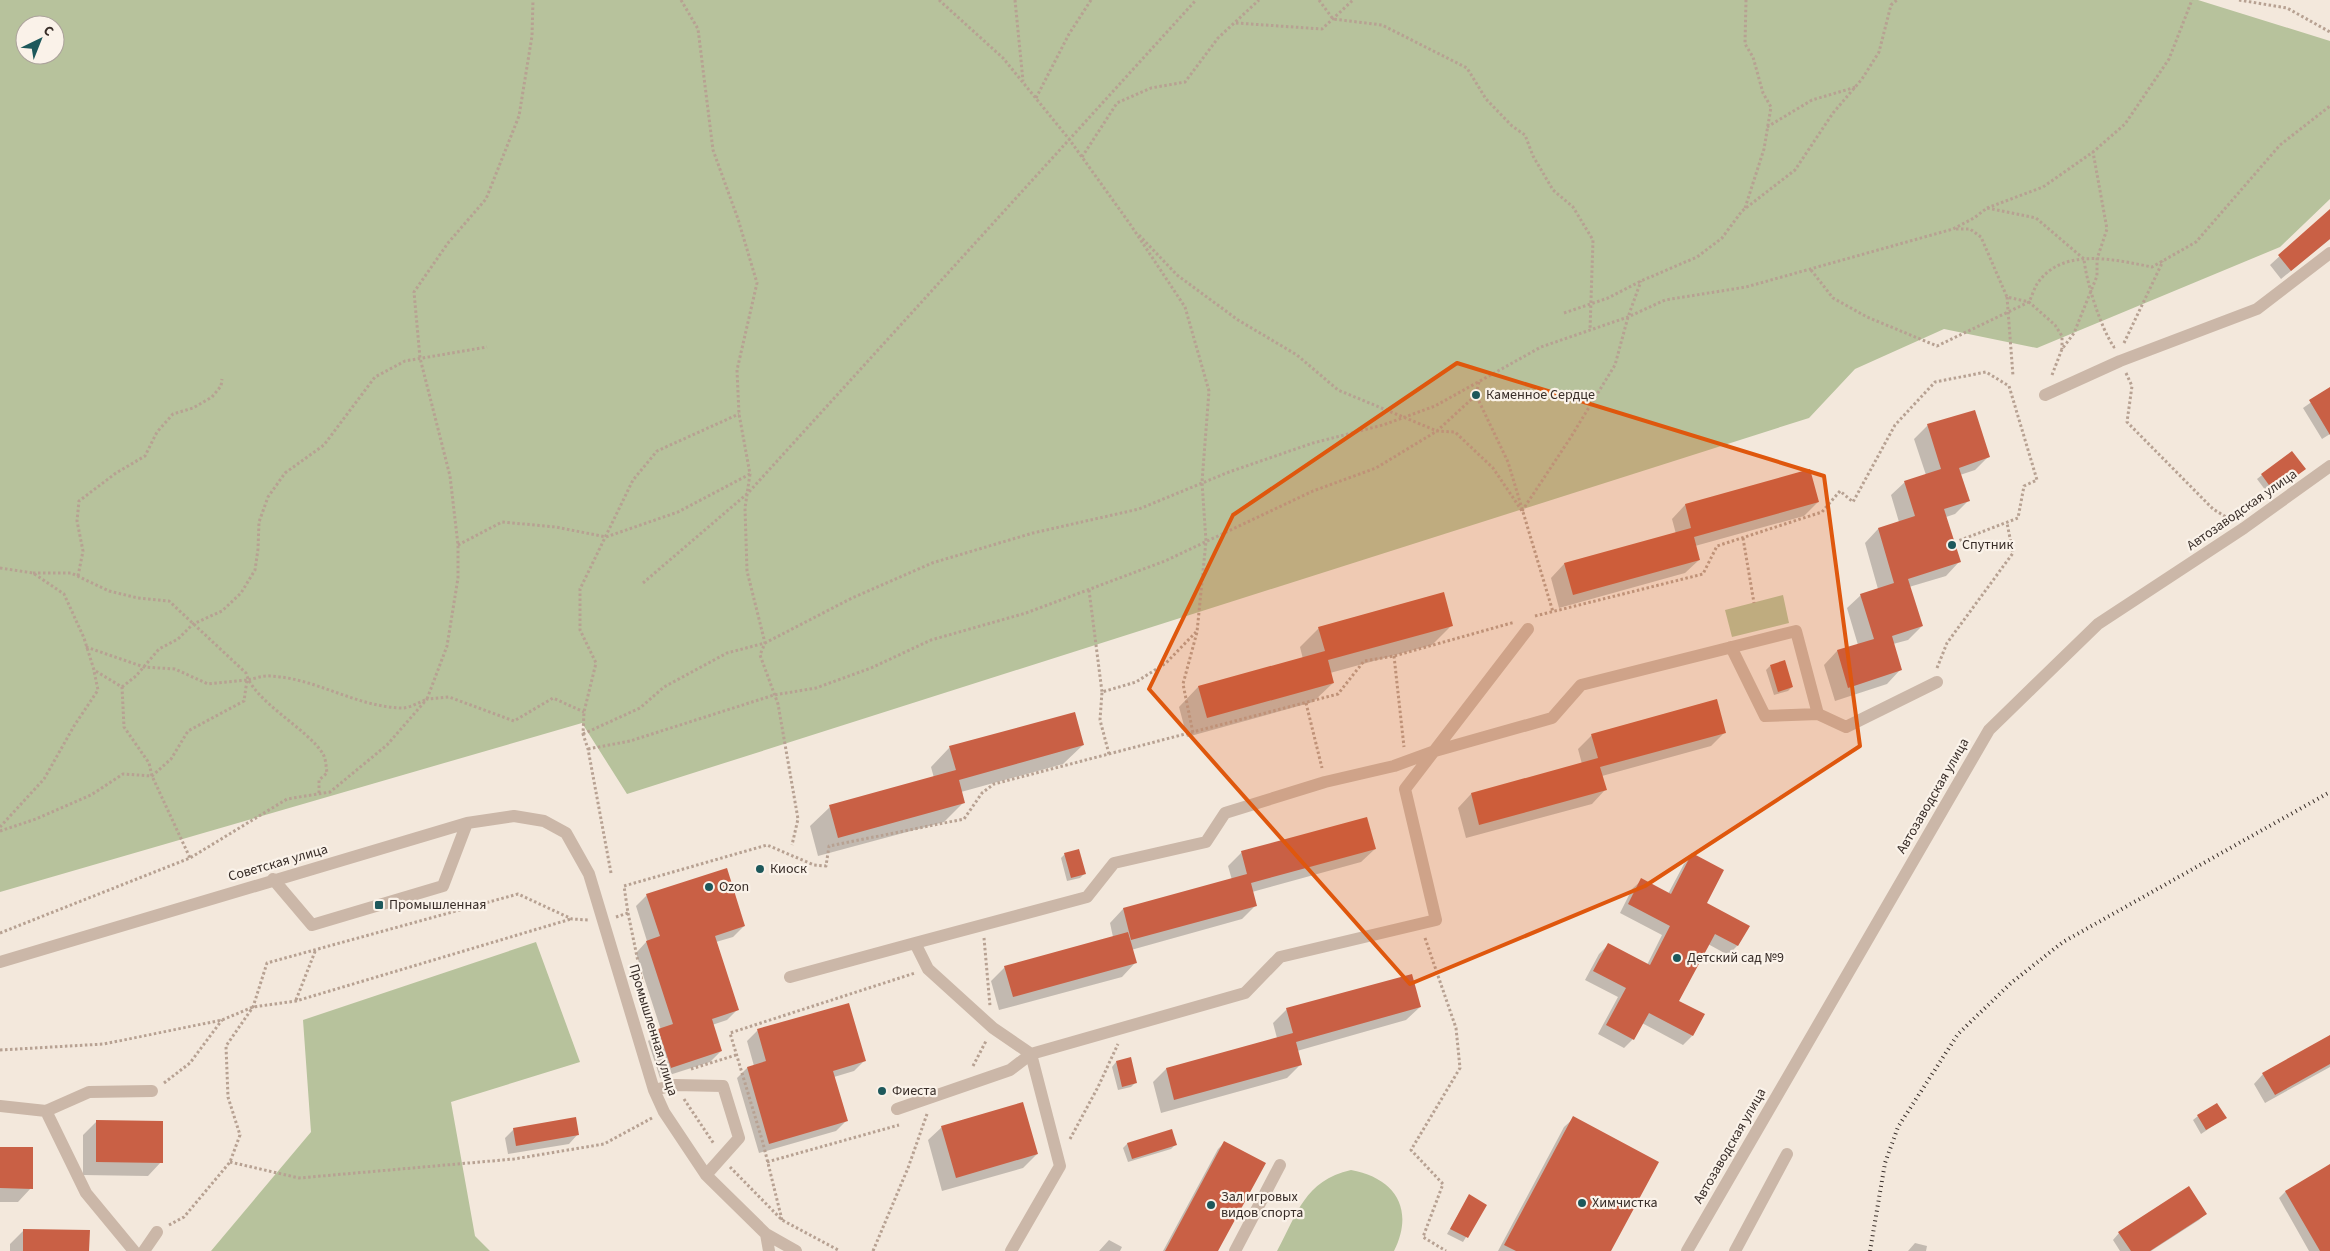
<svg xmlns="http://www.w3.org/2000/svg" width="2330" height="1251" font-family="'Source Sans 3',sans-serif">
	<rect width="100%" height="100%" fill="#f3e8dc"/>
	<path fill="#b7c29c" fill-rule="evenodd" d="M0,0H2198L2330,41V199L2280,247L2037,348L1944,329L1855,369L1809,418L627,794L582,723L0,892ZM25,25H55V55H25Z
		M1783,595L1789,623L1732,637L1725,610Z
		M536,942L580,1062L451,1102L475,1236L490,1251H211L311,1132L303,1020Z
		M1351,1170C1395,1178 1415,1209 1394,1251H1277C1298,1213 1304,1181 1351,1170Z"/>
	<path fill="#0003" d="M2330,210V239L2281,279L2270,265Z
		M2330,389V434L2322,439L2303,408Z
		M1928,425L1988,457L1975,470L1960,475L1968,501L1955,514L1946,517L1959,562L1946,576L1909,587L1922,626L1908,640L1893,644L1900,670L1887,684L1835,701L1824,665L1837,651L1858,645L1847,608L1861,595L1878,589L1865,543L1878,529L1899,522L1891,495L1905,482L1926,475L1914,439Z
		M1809,471L1818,502L1804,516L1695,546L1699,560L1685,573L1559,608L1551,578L1564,564L1676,534L1672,519L1685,505Z
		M2300,473L2269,495L2257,479L2262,475Z
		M1452,625L1432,645L1330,673L1333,683L1313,702L1187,737L1179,707L1198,687L1303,659L1300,647L1319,628Z
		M1770,666L1792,687L1788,691L1774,695L1766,670Z
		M1724,733L1711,746L1602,776L1605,790L1592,804L1466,838L1458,808L1471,794L1582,764L1578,749L1592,735Z
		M1083,745L1063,764L961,792L964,802L944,822L818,856L810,826L830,807L934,778L931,767L950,747Z
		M1375,849L1361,862L1252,892L1255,906L1242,919L1131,950L1135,963L1122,977L999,1010L991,981L1005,967L1113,937L1110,923L1123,909L1232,880L1228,866L1242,852Z
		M1065,854L1085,873L1080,878L1067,881L1061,858Z
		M1693,855L1705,904L1748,926L1737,946L1728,955L1708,944L1678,1002L1692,1036L1683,1045L1642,1023L1633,1039L1624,1048L1598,1034L1618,997L1585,980L1599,954L1608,945L1647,965L1662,935L1620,913L1632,889L1642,880L1668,894L1684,864Z
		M647,895L744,926L733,937L716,942L738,1009L727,1020L712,1025L721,1051L710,1062L660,1078L648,1041L661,1030L636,953L647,941L636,906Z
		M1420,1007L1406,1020L1297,1051L1301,1064L1287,1078L1161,1113L1153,1082L1166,1069L1277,1038L1273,1023L1287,1009Z
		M758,1030L864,1061L854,1071L834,1077L847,1120L836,1131L759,1153L737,1078L747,1068L754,1066L747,1041Z
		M2330,1037V1067L2265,1103L2254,1084L2263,1074Z
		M1130,1059L1136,1082L1131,1087L1118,1090L1112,1067L1116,1062Z
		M2198,1116L2225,1118L2201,1134L2193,1120Z
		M1574,1118L1610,1251H1498L1564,1127Z
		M97,1121L161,1162L148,1176L83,1175V1135Z
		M942,1127L1037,1154L1023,1168L942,1191L928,1140Z
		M514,1129L578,1134L569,1144L508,1154L505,1138Z
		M1225,1142L1217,1251H1163L1218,1149Z
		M1127,1144H1176L1171,1149L1128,1162L1123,1148Z
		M0,1148L31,1188L18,1202H0Z
		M2330,1166V1251H2309L2279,1198L2285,1192Z
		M1469,1196L1486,1205L1463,1242L1447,1234Z
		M2205,1214L2199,1220L2151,1251H2120L2113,1240L2119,1233Z
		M24,1230L88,1251H10V1244Z
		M1109,1240L1122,1247L1120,1251H1099Z
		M1915,1243L1927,1246L1926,1251H1908Z"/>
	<path fill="#c96045" d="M2330,209V239L2291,271L2278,255Z
		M2330,387V435L2309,400Z
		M1975,410L1990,457L1959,468L1970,501L1944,509L1961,562L1908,579L1923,626L1892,636L1902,670L1848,688L1837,650L1874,639L1860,594L1894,583L1878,528L1915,516L1904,481L1941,469L1927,424Z
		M2292,451L2306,469L2274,492L2261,474Z
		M1810,469L1819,502L1694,537L1700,560L1573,595L1564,563L1691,528L1685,504Z
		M1444,592L1453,626L1328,660L1334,683L1207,718L1198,686L1325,651L1318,627Z
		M1785,660L1793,687L1778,692L1770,665Z
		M1717,699L1726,733L1600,767L1607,790L1479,825L1471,793L1598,758L1591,734Z
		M1075,712L1084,745L959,780L965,803L838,838L829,805L956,770L949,746Z
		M1367,817L1376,849L1251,883L1257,906L1131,940L1123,908L1247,874L1241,851Z
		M1079,849L1086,874L1071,878L1064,853Z
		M1692,853L1724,870L1707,903L1750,926L1738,946L1715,934L1679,1001L1705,1014L1693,1036L1649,1013L1634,1040L1606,1025L1626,988L1593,971L1608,943L1650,965L1670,926L1628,904L1641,878L1671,894Z
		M727,868L745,926L715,936L739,1010L712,1019L722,1051L671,1068L658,1029L673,1024L646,941L660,936L646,894Z
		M1128,932L1137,963L1013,997L1004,966Z
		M1412,974L1421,1007L1296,1042L1302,1065L1174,1100L1166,1068L1293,1033L1286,1008Z
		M849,1003L866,1061L833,1071L848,1121L769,1144L747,1067L766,1061L757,1029Z
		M2330,1035V1064L2275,1095L2262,1073Z
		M1131,1057L1137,1083L1122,1087L1116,1061Z
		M1023,1102L1038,1154L956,1178L941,1126Z
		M2217,1103L2227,1118L2206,1130L2197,1115Z
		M1573,1116L1659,1162L1611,1251H1516L1504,1245Z
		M576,1117L579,1135L516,1146L513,1128Z
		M96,1120L163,1121V1163L96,1162Z
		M1172,1129L1177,1145L1132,1159L1127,1143Z
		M1224,1141L1266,1163L1218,1251H1165Z
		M0,1147H33V1189L0,1188Z
		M2330,1164V1251H2320L2285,1191Z
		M2189,1186L2207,1214L2150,1251H2131L2118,1232Z
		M1469,1194L1487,1205L1468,1238L1450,1229Z
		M23,1229L90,1230L89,1251H23Z"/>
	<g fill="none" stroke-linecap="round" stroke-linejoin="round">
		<path stroke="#b7a192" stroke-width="3" stroke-dasharray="2.5 2.5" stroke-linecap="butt" d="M681,0L698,29L713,150L738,219L757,283L737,370L739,414L750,474L745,508L747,571L765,643L760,655L778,704L798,819L792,845
			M939,0L1003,58L1069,139L1130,224L1185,307L1209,391L1202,482L1206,541L1197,632L1183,684L1193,733
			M1015,0L1023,81
			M1319,0L1333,19L1382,25L1467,68L1486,99L1512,126L1525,135L1533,156L1553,190L1573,207L1593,240L1590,330
			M2239,0L2287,8L2330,32
			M1236,23L1322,29L1353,0
			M1036,98L1069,34L1091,0
			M1767,127L1812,100L1856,87
			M1082,157L1117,103L1151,88L1185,82L1218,38L1259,0
			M1745,208L1764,149L1771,107L1763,93L1753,57L1745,44L1746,0
			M1987,208L2043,187L2093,152L2125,124L2169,59L2192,0
			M1956,229H1970L1981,237L2007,297L2029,302L2055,325L2062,336V349
			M1139,235L1177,275L1238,320L1297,355L1338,390L1437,431L1455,432L1493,468L1522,511
			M1811,270L1833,298L1867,317L1937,346L2029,302C2032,296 2034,289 2037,284C2062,246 2116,260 2152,267L2196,242L2280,145L2330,106
			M2007,297L2013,376
			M1564,313L1608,298L1641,281L1697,257L1722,238L1742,211L1795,170L1833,113L1862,79L1879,52L1891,5L1897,0
			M2124,343L2163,261
			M2126,373L2132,386L2127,422L2213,509L2231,520
			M2052,375L2062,349L2074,333L2097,276V259L2107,229L2093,152
			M1479,382L1476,395L1508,462L1553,612
			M1522,511L1569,440L1615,365L1628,317L1641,281
			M1743,538L1754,603
			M458,545L502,522L556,527L606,537L678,512L750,474
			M0,568L33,573L64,594L84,638L94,670L122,687L124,727L149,763L152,776L190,858
			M33,573H71L109,591L138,598L169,601L246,673C253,701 308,729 323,754C326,759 326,767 327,773L319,780V794
			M78,576L83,551L77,521L79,501L116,473L145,456L157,432L173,414L193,408L212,397L221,386L222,379
			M643,583L748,493L1196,0
			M1089,590L1102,692
			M1535,616L1703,574L1717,546L1822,512L1840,491L1853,502L1895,425L1935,382L1986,372L2009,386L2037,480L2024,486L2018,518L1958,541
			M86,647L144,667L175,669L208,684L247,680
			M1394,656L1404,747
			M1937,668L1947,643L2013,553L2007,523
			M122,687L136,676L159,649L178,639L193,624L222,611L241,593L255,570L258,549L259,522L268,497L285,473L324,445L375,377L405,361L487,347
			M1306,703L1322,768
			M583,734L640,708L664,687L727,653L765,643L852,598L932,563L1033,533L1139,509L1229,472L1313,443L1383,425L1435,406L1541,347L1628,317L1665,300L1746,287L1953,229L1974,218L1987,208L2036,218L2084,259C2086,281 2101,329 2114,347L2116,346
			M588,749L630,741L774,695L816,688L871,668L931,640L1026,613L1165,561L1313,491L1376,468L1437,431L1476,395
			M1109,754L1100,720L1102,692L1136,682L1166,663L1196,632
			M0,827L44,779L74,726L98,690L94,671
			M0,831L36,819L91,795L123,774L152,776L171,759L188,731L244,701L247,680C254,679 263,675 270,676C316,678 356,707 402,708C410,708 420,702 427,699L447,646L458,578V545L450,476L420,358L414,292L448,243L486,199L519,116L532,36L533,0
			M611,873L588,749L583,734L584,712L596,663L580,630V589L633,480L657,451L739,414
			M628,913L649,1015
			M616,917L628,913L624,886L767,845L814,865L826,866L829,846L964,819L982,793L994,784L1338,694L1364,661L1394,656L1515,622
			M0,933L190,858L287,799L330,792L387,745L427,699L449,697L514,721L553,698L584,712
			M984,938L990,1006
			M1425,938L1456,1028L1460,1068L1411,1150L1443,1184L1423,1237L1446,1251
			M296,1000L316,949
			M0,1050L104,1044L222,1020L253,1007L296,1001L571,919
			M973,1066L986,1041
			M691,1069L736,1055
			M164,1083L190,1063L222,1020
			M684,1099L714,1144
			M1070,1139L1098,1087L1118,1044
			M230,1162L299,1178L514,1159L604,1144L652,1118
			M767,1162L899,1125
			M730,1167L782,1220L840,1251
			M782,1220L763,1143L730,1033L915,973
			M169,1225L184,1217L230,1162L240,1135L228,1097L226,1046L253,1007L267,963L518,894L572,919L588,920
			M873,1251L908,1168L927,1114"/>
		<path stroke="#cbb7a8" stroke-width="12" d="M2045,395L2120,361L2257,309L2330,253
			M1731,647L1765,716L1818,714
			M273,879L312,925L443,886L467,823
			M0,962L467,823L514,816L544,821L566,833L589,874L654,1090L664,1112L706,1175L766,1234L796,1251
			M790,977L915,943
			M654,1090L675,1085L723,1086L739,1138L706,1175
			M0,1106L46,1111L86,1193L134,1251
			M897,1109L1010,1070L1031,1054L993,1028L928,969L915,943L1087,897L1114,863L1206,842L1225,813L1325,782L1394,766L1435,751L1552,718L1581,685L1796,631L1818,714L1846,727L1937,682
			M46,1111L89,1092L152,1091
			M766,1234L769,1251
			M144,1251L157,1232
			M1011,1251L1060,1166L1031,1054L1245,993L1280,957L1436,920L1405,789L1528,629
			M1235,1251L1280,1165
			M1687,1251L1989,730L2098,624L2244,528L2330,466
			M1735,1251L1787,1154"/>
		<path stroke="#382d28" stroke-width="4" stroke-dasharray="1 4" stroke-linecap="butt" d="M1870,1251L1885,1163L1898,1127L1958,1034L2011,983L2063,942L2330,792"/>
	</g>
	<path fill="#df570d" fill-opacity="0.2" stroke="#df570d" stroke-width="4" stroke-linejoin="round" d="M1457,363L1824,476L1860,746L1645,886L1410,984L1149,689L1233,515Z"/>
	<g fill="#1d585b" stroke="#faf2e9" stroke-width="2">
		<circle cx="1476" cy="395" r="5"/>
		<circle cx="1952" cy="545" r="5"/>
		<circle cx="760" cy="869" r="5"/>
		<circle cx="709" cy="887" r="5"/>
		<rect x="374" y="900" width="10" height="10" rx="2.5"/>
		<circle cx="1677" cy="958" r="5"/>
		<circle cx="882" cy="1091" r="5"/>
		<circle cx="1582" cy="1203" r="5"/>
		<circle cx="1211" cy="1205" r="5"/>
	</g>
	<g text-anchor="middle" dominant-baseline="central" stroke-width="4.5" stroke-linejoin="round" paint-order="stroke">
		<g font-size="14" fill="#382d28" stroke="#faf2e9" text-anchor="start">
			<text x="1486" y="395">Каменное Сердце</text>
			<text x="1962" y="545">Спутник</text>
			<text x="770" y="869">Киоск</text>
			<text x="719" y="887">Ozon</text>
			<text x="389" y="905">Промышленная</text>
			<text x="1687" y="958">Детский сад №9</text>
			<text x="892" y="1091">Фиеста</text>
			<text x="1221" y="1197">Зал игровых<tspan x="1221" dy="16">видов спорта</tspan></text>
			<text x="1592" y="1203">Химчистка</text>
		</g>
		<g font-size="14" fill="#382d28" stroke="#faf2e9">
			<text transform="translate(2242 510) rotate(-35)">Автозаводская улица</text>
			<text transform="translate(1933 796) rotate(-60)">Автозаводская улица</text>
			<text transform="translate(278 863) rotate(-16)">Советская улица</text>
			<text transform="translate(653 1030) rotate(73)">Промышленная улица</text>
			<text transform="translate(1730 1146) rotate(-60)">Автозаводская улица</text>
		</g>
	</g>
	<g transform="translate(40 40) rotate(43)"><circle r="24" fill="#faf2e9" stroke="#aca39c"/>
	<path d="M0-4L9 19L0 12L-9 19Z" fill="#1d585b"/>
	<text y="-8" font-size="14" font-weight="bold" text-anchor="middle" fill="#382d28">С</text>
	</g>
</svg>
